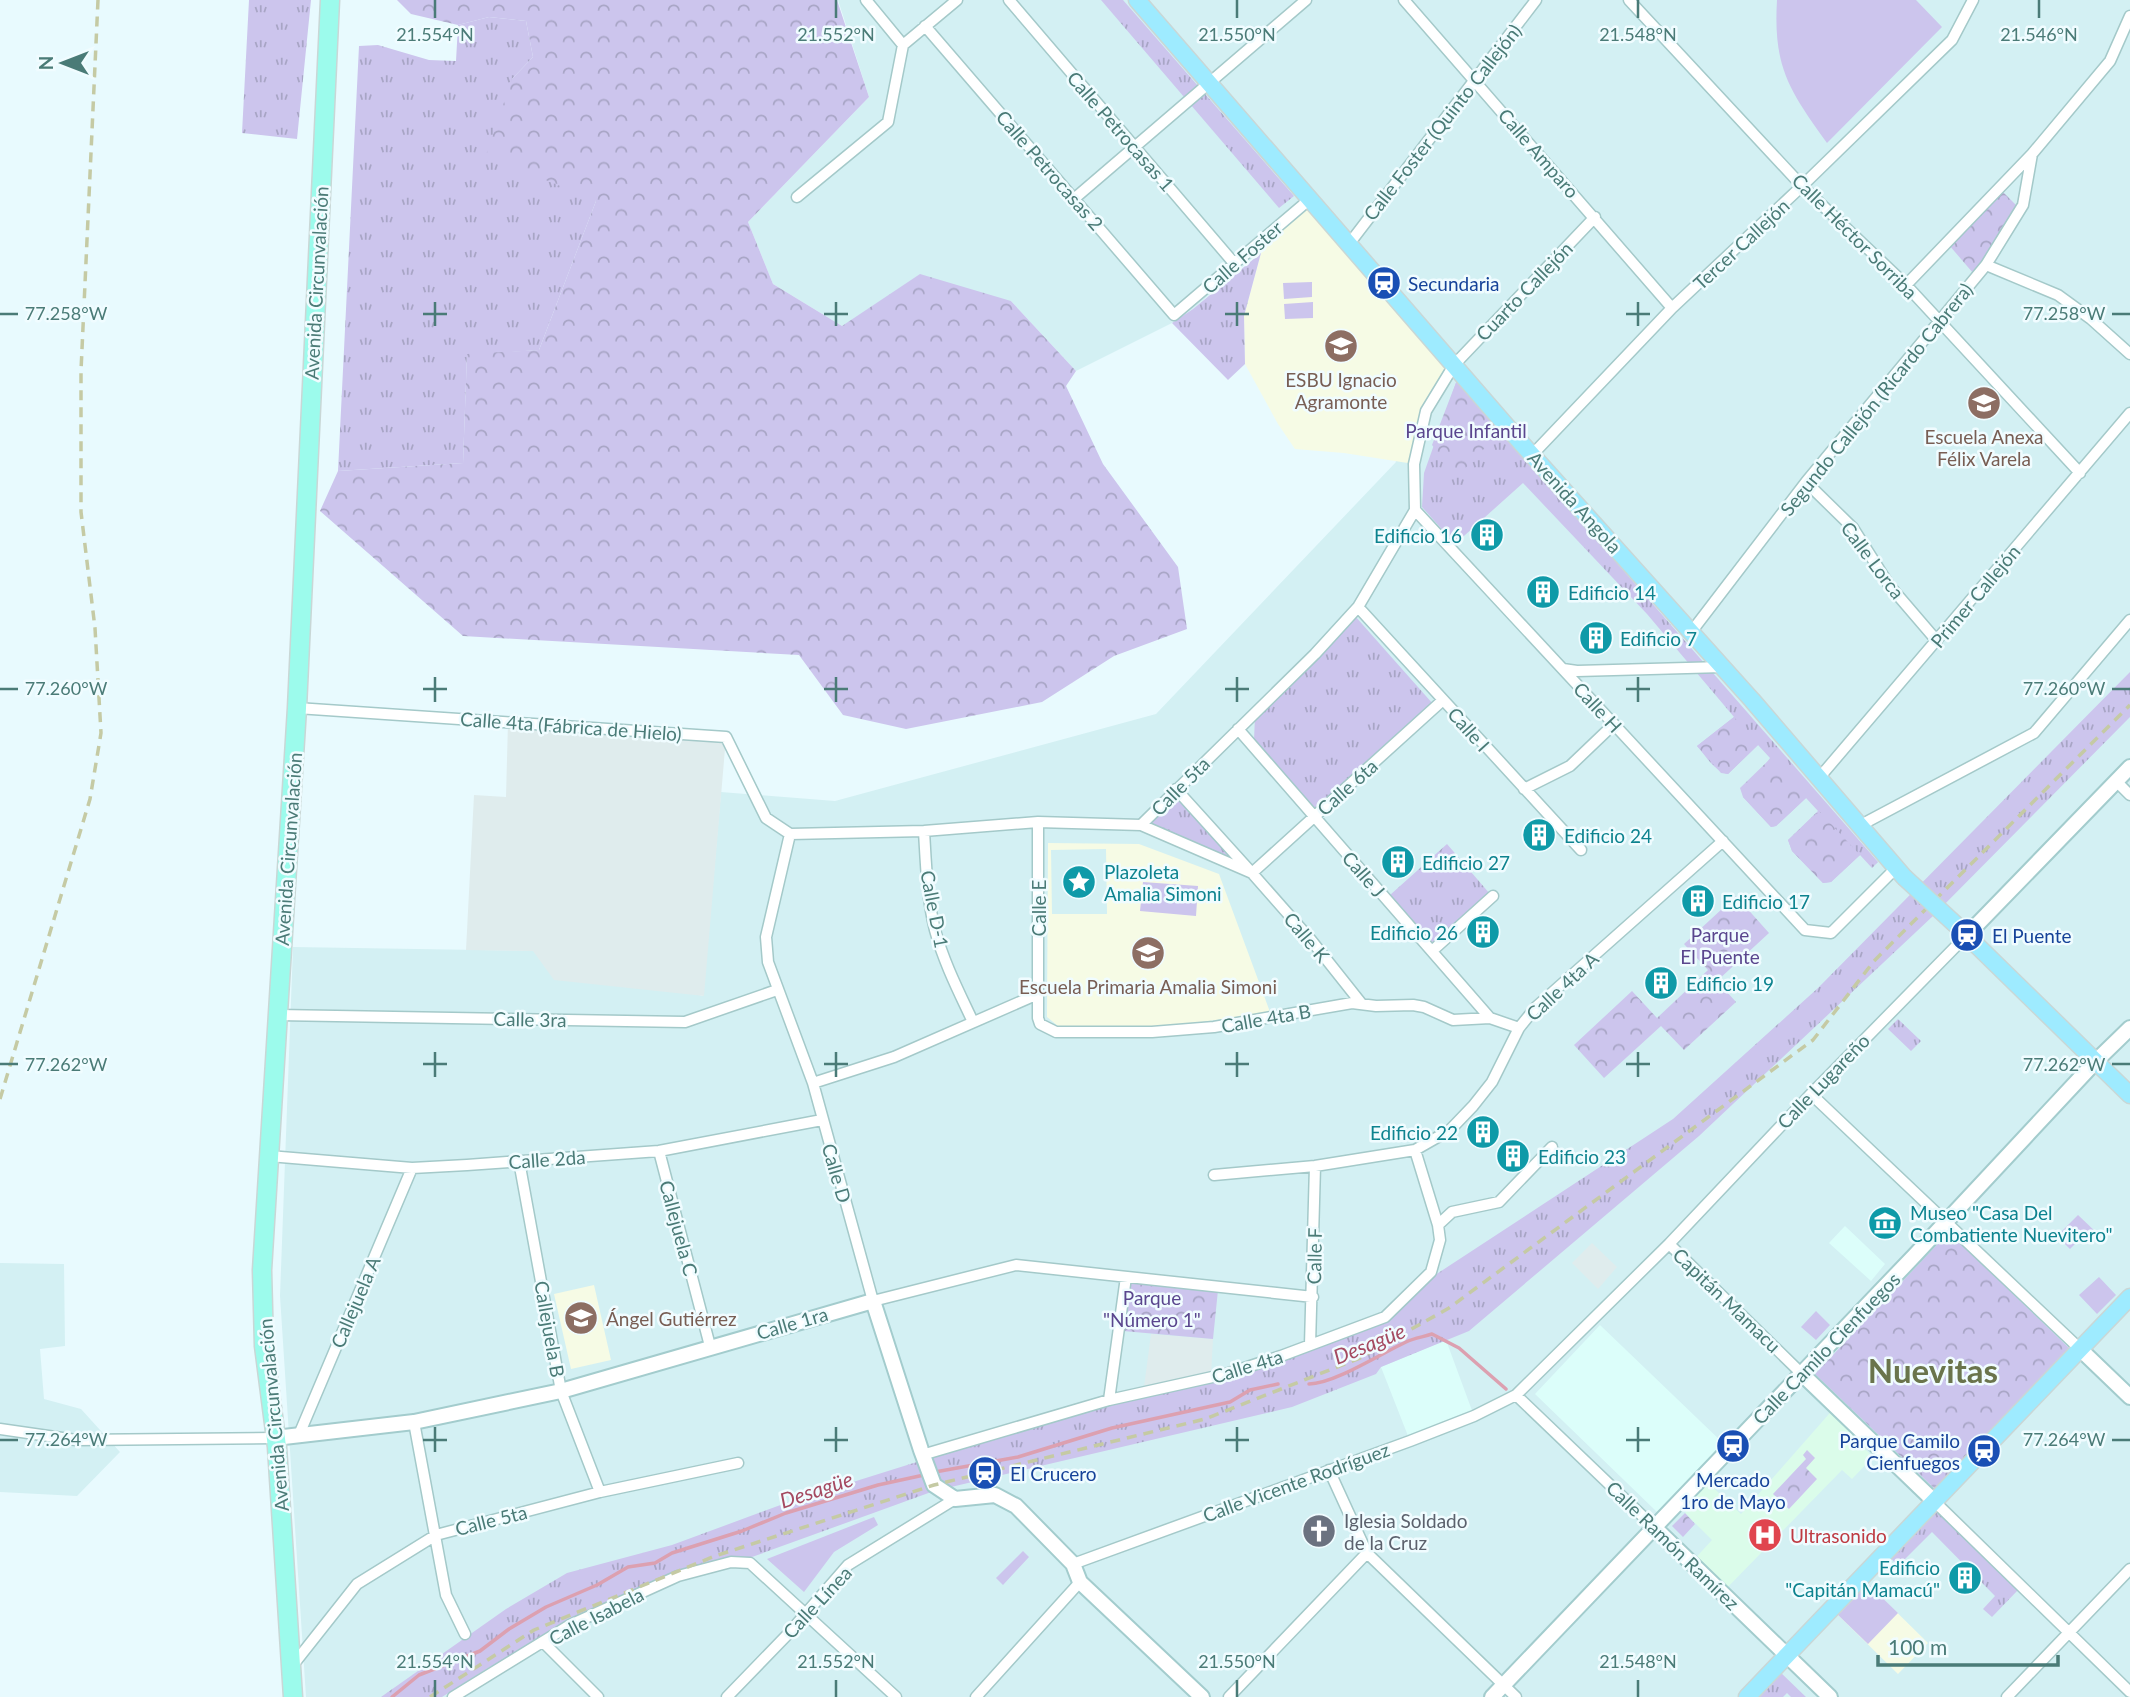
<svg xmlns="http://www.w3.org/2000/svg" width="2130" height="1697" font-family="Lato,sans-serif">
	<defs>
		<pattern id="grass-tufts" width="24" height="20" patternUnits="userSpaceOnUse" patternTransform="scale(1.75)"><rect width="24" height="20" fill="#ccc5ed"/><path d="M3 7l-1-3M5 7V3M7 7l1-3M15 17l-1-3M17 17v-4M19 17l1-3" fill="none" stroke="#a8a5c5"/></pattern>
		<pattern id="forest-crowns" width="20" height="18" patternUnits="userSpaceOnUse" patternTransform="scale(1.75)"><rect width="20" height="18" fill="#ccc5ed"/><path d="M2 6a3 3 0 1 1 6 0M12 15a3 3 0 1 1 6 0" fill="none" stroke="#a8a5c5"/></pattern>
	</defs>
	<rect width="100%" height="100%" fill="#e8fafe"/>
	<path fill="#d3f0f3" d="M838,0H2130V1697H306L280,1296L293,947L533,951L703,996L721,792L835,801L1156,714L1396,462L1305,213L1193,309L1172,323L1076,371L1011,301L842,326L773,284L748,222L869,97Z
		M0,1263L64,1264L65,1346L40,1349L44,1399L81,1409L120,1452L77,1496L0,1492Z"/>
	<path fill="#dcfefa" d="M1845,1226L1885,1264L1871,1281L1829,1243Z
		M1600,1325L1723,1443L1657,1512L1535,1394Z
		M1446,1340L1474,1416L1410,1441L1381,1367Z"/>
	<path fill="#dfeced" d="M508,722L726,737L704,996L554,980L533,951L466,950L474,795L506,797Z
		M1592,1243L1617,1267L1598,1289L1572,1263Z
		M1151,1334L1213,1339L1211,1375L1144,1387Z"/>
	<path fill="#f6fbe5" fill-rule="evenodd" d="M1312,200L1454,365L1426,411L1414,464L1344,453L1295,449L1278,424L1245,364L1244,316L1261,253Z
		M1048,843L1139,844L1219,874L1270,1012L1154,1029L1058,1026L1047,1017ZM1106,849L1107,914H1052L1051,850Z
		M594,1285L611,1360L571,1369L554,1294Z
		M1868,1584L1928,1643L1898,1674L1838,1615Z"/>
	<path fill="#dbfcea" d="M1836,1406L1863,1432L1856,1440L1873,1457L1852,1479L1842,1470L1722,1593L1691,1563L1712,1540L1685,1513L1687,1510L1680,1501L1702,1477L1741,1514Z"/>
	<path fill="url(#grass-tufts)" d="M249,0H311L297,139L242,133Z
		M1101,0H1123L1294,196L1279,208Z
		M489,17L526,21L533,57L512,79L596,201L539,350L467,355L463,463L338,471L359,46L378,45L429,60L456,61L458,25Z
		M1261,253L1244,316L1245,364L1228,380L1172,323L1193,309Z
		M1457,380L1878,862L1872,868L1860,855L1831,882L1823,883L1792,851L1788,840L1818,811L1806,798L1776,826L1771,827L1743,797L1770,758L1758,745L1728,774C1715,772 1705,755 1697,746L1734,717L1647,614L1523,483L1455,544L1422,507L1424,473Z
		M1355,616L1433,704L1314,809L1254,740L1255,716L1305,672Z
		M2130,672V717L1933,916L1699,1136L1469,1331L1381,1367L1376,1374L1292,1407L934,1491L752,1557L724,1558L681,1572L543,1638L488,1668L442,1697H381L506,1609L567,1573L672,1545L786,1503L1111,1401L1221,1380L1387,1319L1429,1279L1673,1119L1818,988Z
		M1176,789L1252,873L1141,825Z
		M1447,844L1490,894L1433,944L1390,895Z
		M1898,1019L1921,1041L1911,1051L1888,1029Z
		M1935,1509L2018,1590L1992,1617L1983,1609L1995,1596L1932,1532L1898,1566L1889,1556Z
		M1023,1551L1029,1557L1003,1585L996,1578Z
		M1777,1669L1806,1697H1791L1787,1693L1783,1697H1751Z"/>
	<path fill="url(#forest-crowns)" d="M397,0H837L869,97L748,222L773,284L842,326L920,274L1011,301L1076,371L1066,386L1103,464L1178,567L1187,629L1114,656L1042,702L906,729L843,715L799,655L463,636L320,511L338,471L463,463L467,354L539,350L596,201L486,155L512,79L533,57L526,21L489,17L458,25L411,14Z
		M2002,191L2016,205L1982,262L1973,273L1949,245Z
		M1457,380L1501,431L1458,476L1432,445Z
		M1734,717L1758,745L1728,774L1721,773L1697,746Z
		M1770,759L1806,798L1776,826L1771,827L1743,797L1740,788Z
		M1819,811L1860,855L1831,882L1823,883L1792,851L1788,840Z
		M1736,896L1769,933L1717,981L1736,1002L1684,1050L1661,1026L1604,1078L1574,1045L1632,991L1657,1018L1708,970L1684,944Z
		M1949,1232L2070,1349L1936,1490L1815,1374Z
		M1129,1280L1218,1290L1213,1339L1123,1331Z
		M1807,1450L1815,1458L1806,1468L1817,1479L1789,1509L1773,1494L1806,1459L1803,1455Z
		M1685,1513L1695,1524L1683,1537L1672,1526Z"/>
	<path fill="#ccc5ed" d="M1777,0H1916L1942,27L1827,143C1789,90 1773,67 1777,0Z
		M1312,282V297L1284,299L1283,283Z
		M1313,302V318L1285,319L1284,304Z
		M1143,882L1198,886L1196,916L1140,911Z
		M2078,1215L2098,1234L2094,1238L2087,1232L2070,1249L2057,1236Z
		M2099,1277L2116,1295L2097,1314L2079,1295Z
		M1816,1311L1830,1325L1816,1340L1801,1327Z
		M874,1517L878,1525L834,1552L804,1592L767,1559Z
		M1868,1584L1898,1613L1868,1644L1838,1615Z"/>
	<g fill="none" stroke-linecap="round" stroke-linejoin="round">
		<path stroke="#dca0b0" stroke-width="3.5" d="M1309,1384C1334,1384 1382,1353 1406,1342C1414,1338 1423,1337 1432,1334L1459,1348L1506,1389
			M935,1472L1018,1457L1112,1428L1230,1402L1250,1390L1278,1384
			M392,1697L419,1675L480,1651L509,1629L546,1607L597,1585L628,1567L655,1563L672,1553L742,1531L786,1513L878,1485L924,1475"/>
		<g stroke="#a4c9c9" stroke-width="13">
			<path id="street" d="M866,0L903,45L957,0
				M1009,0L1233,262
				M1404,0L1672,308
				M1629,0L1802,186L1906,285L2080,473
				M925,26L1174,315L1310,199
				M797,197L888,122L903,45
				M1075,198L1306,0
				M1595,217L1454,365L1426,411L1414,464L1415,510L1805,930L1831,933L1896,868
				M1349,244L1536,0
				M1986,265L2058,295L2091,319L2130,354
				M1906,285L2032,154L2110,61L2130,16
				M1532,455L1672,308L1802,186L1952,40L1973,0
				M1806,482L1853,528L1889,585L1937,641
				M1358,607L1581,850
				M1692,631L1806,482L1986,265L2023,205L2032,154
				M1563,669L1577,671L1723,667
				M297,708L726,737L766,818L790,834
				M1238,729L1490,1018
				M1819,778L2130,413
				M2116,781L2130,795
				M1176,789L1252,873L1443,700
				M1524,789L1570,766L1614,724
				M1038,822V1018L1040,1024L1056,1032H1152L1214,1027L1352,1003L1376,1006L1413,1005L1424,1007L1453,1020L1490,1018L1519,1028
				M1141,825L1252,873L1311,940L1361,1003
				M1859,826L2034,733L2130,620
				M924,831C926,865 927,898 935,930C944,963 959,992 973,1022
				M790,834L766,937L768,962L813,1083L873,1301L1016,1265L1313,1297
				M790,834L924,831L1038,822L1141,825L1315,654L1358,607L1415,510
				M1432,951L1493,896
				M278,1015L685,1022L777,990
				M813,1083L894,1057L1038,994
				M1811,1094L2080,1349
				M659,1151L710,1346
				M269,1156L412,1168L467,1165L659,1151L822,1120
				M519,1161L561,1391L600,1492
				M1214,1175L1315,1166L1415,1150L1450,1130L1473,1106L1492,1082L1519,1028L1536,1007L1723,841
				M1438,1225L1452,1212L1499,1202L1552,1147
				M1669,1244L1802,1374
				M1310,1345L1315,1166
				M1516,1395L1655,1528
				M1109,1400L1126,1277
				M414,1422L446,1595L465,1634
				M0,1429L76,1440L275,1438
				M298,1437L412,1168
				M922,1455L1109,1400L1226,1374L1281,1356L1385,1317L1431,1272L1440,1240L1438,1225L1415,1150
				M1329,1470L1367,1553L1516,1697
				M1935,1502L2130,1692
				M1073,1564L1410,1441L1474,1416L1516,1395L1669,1244L1811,1094L1967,935
				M544,1643L598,1697
				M293,1665L357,1584L436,1535L600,1492L738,1463
				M453,1697L570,1625L678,1576L731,1562L750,1563L896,1697
				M727,1697L788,1634L848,1565L955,1499
				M976,1697L1080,1582
				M1229,1697L1367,1553
				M2007,1697L2130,1569"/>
		</g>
		<g stroke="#a3cccd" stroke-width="18">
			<path id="secondary" d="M1967,935L2130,767
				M2080,1349L2130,1397
				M1802,1374L1935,1502
				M275,1438L414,1422L561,1391L873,1301L921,1450L934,1485L955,1499L995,1495L1016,1506L1073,1564L1080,1582L1202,1697
				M1655,1528L1830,1697
				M1492,1697L1915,1255L2096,1061L2130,1028"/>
		</g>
		<g stroke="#c9d7d6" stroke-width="19">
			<path id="primary" d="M1137,0L1523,445L1752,700L1904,877
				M1955,924L2130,1095
				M1747,1697L2130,1297"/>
		</g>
		<g stroke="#c9d7d6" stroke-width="21">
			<path id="highway" d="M293,1697L277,1447L264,1346L262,1270L297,708L330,0"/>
		</g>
		<use href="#street" stroke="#fff" stroke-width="10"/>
		<use href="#secondary" stroke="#fff" stroke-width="14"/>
		<use href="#primary" stroke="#9eebff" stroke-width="16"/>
		<use href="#highway" stroke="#9cfbec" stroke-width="18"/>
		<path stroke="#c5caa4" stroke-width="3.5" stroke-dasharray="10 7" stroke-linecap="butt" d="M0,1099L90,799L101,733L95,628L81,512V371L98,0
			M430,1697L534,1630L715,1556L934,1485L1205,1419L1360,1358L1449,1308L1813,1040L1874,961L2130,705"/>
		<g stroke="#c9d7d6" stroke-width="19" stroke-linecap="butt">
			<path id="primary-bridge" d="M1904,877L1955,924"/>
		</g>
		<use href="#primary-bridge" stroke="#9eebff" stroke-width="16"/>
	</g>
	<path fill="none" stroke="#4a7b77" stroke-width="2.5" d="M435,0V18M836,0V18M1237,0V18M1638,0V18M2039,0V18M435,302V326M836,302V326M1237,302V326M1638,302V326M0,314H18M423,314H447M824,314H848M1225,314H1249M1626,314H1650M2112,314H2130M435,677V702M836,677V702M1237,677V702M1638,677V702M0,689H18M423,689H447M824,689H848M1225,689H1249M1626,689H1650M2112,689H2130M435,1052V1077M836,1052V1077M1237,1052V1077M1638,1052V1077M0,1064H18M423,1064H447M824,1064H848M1225,1064H1249M1626,1064H1650M2112,1064H2130M435,1427V1452M836,1427V1452M1237,1427V1452M1638,1427V1452M0,1440H18M423,1440H447M824,1440H848M1225,1440H1249M1626,1440H1650M2112,1440H2130M435,1680V1697M836,1680V1697M1237,1680V1697M1638,1680V1697"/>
	<defs>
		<g id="station-disc" transform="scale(1.75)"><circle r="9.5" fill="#1a4fb4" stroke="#f0fcff"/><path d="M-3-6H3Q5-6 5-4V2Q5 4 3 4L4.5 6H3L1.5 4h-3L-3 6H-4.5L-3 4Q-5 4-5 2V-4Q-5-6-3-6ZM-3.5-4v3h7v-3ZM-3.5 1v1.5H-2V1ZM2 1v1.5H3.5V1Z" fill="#fff"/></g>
		<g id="school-disc" transform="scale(1.75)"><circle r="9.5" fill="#8d6e63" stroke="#f0fcff"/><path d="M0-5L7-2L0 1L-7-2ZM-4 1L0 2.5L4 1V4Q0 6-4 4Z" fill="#fff"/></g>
		<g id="building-disc" transform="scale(1.75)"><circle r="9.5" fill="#0f9aa8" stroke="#f0fcff"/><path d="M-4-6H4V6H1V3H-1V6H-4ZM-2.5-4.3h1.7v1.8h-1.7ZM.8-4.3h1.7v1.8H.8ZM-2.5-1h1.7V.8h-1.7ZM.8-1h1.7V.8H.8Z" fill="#fff"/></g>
		<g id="sight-disc" transform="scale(1.75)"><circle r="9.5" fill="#0f9aa8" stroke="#f0fcff"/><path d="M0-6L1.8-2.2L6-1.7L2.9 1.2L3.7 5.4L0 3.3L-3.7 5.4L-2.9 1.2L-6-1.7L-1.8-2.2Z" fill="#fff"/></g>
		<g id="museum-disc" transform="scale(1.75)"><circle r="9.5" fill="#0f9aa8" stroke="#f0fcff"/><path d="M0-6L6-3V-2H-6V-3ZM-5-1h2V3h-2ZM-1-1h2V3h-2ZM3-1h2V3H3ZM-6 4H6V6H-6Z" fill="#fff"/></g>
		<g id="university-disc" transform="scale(1.75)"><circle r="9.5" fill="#8d6e63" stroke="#f0fcff"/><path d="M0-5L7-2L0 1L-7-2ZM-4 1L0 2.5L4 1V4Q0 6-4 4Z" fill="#fff"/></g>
		<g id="church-disc" transform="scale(1.75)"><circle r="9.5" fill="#6b7280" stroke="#f0fcff"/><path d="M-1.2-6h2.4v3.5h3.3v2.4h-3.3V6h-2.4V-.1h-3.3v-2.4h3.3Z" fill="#fff"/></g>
		<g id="hospital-disc" transform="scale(1.75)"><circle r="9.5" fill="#e0444e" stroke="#f0fcff"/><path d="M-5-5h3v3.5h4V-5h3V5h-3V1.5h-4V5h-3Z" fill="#fff"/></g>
	</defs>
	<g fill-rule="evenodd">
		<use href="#station-disc" x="1384" y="283"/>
		<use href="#school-disc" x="1341" y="346"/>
		<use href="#school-disc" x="1984" y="403"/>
		<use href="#building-disc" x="1487" y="535"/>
		<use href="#building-disc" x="1543" y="592"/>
		<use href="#building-disc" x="1596" y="638"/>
		<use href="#building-disc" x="1539" y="835"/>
		<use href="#building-disc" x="1398" y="862"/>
		<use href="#sight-disc" x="1079" y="882"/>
		<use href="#building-disc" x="1698" y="901"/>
		<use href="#building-disc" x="1483" y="932"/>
		<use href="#station-disc" x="1967" y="935"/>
		<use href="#school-disc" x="1148" y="953"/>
		<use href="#building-disc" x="1661" y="983"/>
		<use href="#building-disc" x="1483" y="1132"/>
		<use href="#building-disc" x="1513" y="1156"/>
		<use href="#museum-disc" x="1885" y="1223"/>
		<use href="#university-disc" x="581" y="1318"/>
		<use href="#station-disc" x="1733" y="1446"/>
		<use href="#station-disc" x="1984" y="1451"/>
		<use href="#station-disc" x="985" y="1473"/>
		<use href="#church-disc" x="1319" y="1531"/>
		<use href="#hospital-disc" x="1765" y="1535"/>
		<use href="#building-disc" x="1965" y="1578"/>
	</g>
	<g text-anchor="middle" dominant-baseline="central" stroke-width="5" stroke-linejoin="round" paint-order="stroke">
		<g font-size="19" fill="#4a7b77" stroke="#f0fcff">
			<text transform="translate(1442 122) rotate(-52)">Calle Foster (Quinto Callejón)</text>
			<text transform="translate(1121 131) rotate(49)">Calle Petrocasas 1</text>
			<text transform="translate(1539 153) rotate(49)">Calle Amparo</text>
			<text transform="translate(1050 170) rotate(49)">Calle Petrocasas 2</text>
			<text transform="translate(1855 236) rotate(45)">Calle Héctor Sorriba</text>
			<text transform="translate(1741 244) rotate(-43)">Tercer Callejón</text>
			<text transform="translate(1242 257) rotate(-41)">Calle Foster</text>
			<text transform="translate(316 283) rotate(-87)">Avenida Circunvalación</text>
			<text transform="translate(1524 291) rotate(-46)">Cuarto Callejón</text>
			<text transform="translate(1876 399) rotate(-51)">Segundo Callejón (Ricardo Cabrera)</text>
			<text transform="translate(1575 502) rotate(48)">Avenida Angola</text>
			<text transform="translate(1873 560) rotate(53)">Calle Lorca</text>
			<text transform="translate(1975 596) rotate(-50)">Primer Callejón</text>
			<text transform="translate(1598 707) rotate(47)">Calle H</text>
			<text transform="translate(571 726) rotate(4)">Calle 4ta (Fábrica de Hielo)</text>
			<text transform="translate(1469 729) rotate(48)">Calle I</text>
			<text transform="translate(1180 786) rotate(-45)">Calle 5ta</text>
			<text transform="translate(1347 787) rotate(-42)">Calle 6ta</text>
			<text transform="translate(288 849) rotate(-86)">Avenida Circunvalación</text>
			<text transform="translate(1364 874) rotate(49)">Calle J</text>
			<text transform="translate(1038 908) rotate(-90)">Calle E</text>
			<text transform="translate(935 909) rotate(79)">Calle D-1</text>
			<text transform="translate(1307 937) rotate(50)">Calle K</text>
			<text transform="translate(1562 986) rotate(-43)">Calle 4ta A</text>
			<text transform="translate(1266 1018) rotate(-10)">Calle 4ta B</text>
			<text transform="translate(530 1019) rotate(1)">Calle 3ra</text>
			<text transform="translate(1823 1081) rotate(-46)">Calle Lugareño</text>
			<text transform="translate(547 1159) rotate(-4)">Calle 2da</text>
			<text transform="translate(837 1173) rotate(74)">Calle D</text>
			<text transform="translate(679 1228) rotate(75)">Callejuela C</text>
			<text transform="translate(1314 1256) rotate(-89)">Calle F</text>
			<text transform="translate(1727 1300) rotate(44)">Capitán Mamacu</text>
			<text transform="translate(355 1302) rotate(-67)">Callejuela A</text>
			<text transform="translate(792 1323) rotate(-16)">Calle 1ra</text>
			<text transform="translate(550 1329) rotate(80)">Callejuela B</text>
			<text transform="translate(1826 1348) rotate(-46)">Calle Camilo Cienfuegos</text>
			<text transform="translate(1247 1366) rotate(-17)">Calle 4ta</text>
			<text transform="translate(273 1415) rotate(-95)">Avenida Circunvalación</text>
			<text transform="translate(1296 1482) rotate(-20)">Calle Vicente Rodríguez</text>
			<text transform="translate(491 1520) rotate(-14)">Calle 5ta</text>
			<text transform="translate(1673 1545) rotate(44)">Calle Ramón Ramírez</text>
			<text transform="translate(817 1602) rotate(-47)">Calle Línea</text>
			<text transform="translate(596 1616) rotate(-27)">Calle Isabela</text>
		</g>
		<g font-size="19" fill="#164399" stroke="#f0fcff" text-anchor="start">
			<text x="1408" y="283">Secundaria</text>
			<text x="1992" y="935">El Puente</text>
			<text x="1960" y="1440" text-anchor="end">Parque Camilo<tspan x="1960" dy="22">Cienfuegos</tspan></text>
			<text x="1010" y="1473">El Crucero</text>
			<text x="1733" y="1479" text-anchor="middle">Mercado<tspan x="1733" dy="22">1ro de Mayo</tspan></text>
		</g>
		<g font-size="19" fill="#785e54" stroke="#f0fcff">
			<text x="1341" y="379">ESBU Ignacio<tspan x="1341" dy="22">Agramonte</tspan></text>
			<text x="1984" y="436">Escuela Anexa<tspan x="1984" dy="22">Félix Varela</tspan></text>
			<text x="1148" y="986">Escuela Primaria Amalia Simoni</text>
			<text x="606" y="1318" text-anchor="start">Ángel Gutiérrez</text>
		</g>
		<g font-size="19" fill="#5a468e" stroke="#f0fcff">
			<text x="1466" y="430">Parque Infantil</text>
			<text x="1720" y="934">Parque<tspan x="1720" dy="22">El Puente</tspan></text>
			<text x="1152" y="1297">Parque<tspan x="1152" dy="22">"Número 1"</tspan></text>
		</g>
		<g font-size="19" fill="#0d838f" stroke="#f0fcff" text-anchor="start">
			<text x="1462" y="535" text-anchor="end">Edificio 16</text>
			<text x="1568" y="592">Edificio 14</text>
			<text x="1620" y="638">Edificio 7</text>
			<text x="1564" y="835">Edificio 24</text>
			<text x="1422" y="862">Edificio 27</text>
			<text x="1104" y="871">Plazoleta<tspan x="1104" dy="22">Amalia Simoni</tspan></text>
			<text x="1722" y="901">Edificio 17</text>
			<text x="1458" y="932" text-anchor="end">Edificio 26</text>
			<text x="1686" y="983">Edificio 19</text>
			<text x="1458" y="1132" text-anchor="end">Edificio 22</text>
			<text x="1538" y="1156">Edificio 23</text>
			<text x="1910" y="1212">Museo "Casa Del<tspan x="1910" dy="22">Combatiente Nuevitero"</tspan></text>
			<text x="1940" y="1567" text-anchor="end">Edificio<tspan x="1940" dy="22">"Capitán Mamacú"</tspan></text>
		</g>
		<g font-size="19" fill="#5b616d" stroke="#f0fcff" text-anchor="start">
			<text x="1344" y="1520">Iglesia Soldado<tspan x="1344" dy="22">de la Cruz</tspan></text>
		</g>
		<g font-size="19" fill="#be3a42" stroke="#f0fcff" text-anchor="start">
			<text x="1790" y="1535">Ultrasonido</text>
		</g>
		<g font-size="21" font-style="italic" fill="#a54a61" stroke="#f0fcff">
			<text transform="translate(1369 1343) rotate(-22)">Desagüe</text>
			<text transform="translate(816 1489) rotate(-18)">Desagüe</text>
		</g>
		<g font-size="33" font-weight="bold" fill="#6a744c" stroke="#f0fcff">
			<text x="1933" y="1370">Nuevitas</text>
		</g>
	</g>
	<g font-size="18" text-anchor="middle" fill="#4a7b77" stroke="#f0fcff" stroke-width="5" stroke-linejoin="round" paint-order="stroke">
		<text x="435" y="41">21.554°N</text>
		<text x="836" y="41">21.552°N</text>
		<text x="1237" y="41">21.550°N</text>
		<text x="1638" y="41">21.548°N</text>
		<text x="2039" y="41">21.546°N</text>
		<text x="2064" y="320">77.258°W</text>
		<text x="66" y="320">77.258°W</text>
		<text x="2064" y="695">77.260°W</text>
		<text x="66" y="695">77.260°W</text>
		<text x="2064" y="1071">77.262°W</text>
		<text x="66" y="1071">77.262°W</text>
		<text x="2064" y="1446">77.264°W</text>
		<text x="66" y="1446">77.264°W</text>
		<text x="435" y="1668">21.554°N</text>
		<text x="836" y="1668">21.552°N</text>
		<text x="1237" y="1668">21.550°N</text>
		<text x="1638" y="1668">21.548°N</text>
	</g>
	<g transform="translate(63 63) rotate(270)" stroke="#f0fcff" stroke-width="5" paint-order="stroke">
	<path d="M0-5L12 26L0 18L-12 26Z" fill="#4a7b77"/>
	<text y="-10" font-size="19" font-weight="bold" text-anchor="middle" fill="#4a7b77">N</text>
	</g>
	<path d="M1878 1655v10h180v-10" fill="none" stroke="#4a7b77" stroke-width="3.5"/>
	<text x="1888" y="1655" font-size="21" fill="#4a7b77" stroke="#f0fcff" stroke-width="5" paint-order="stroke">100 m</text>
</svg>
